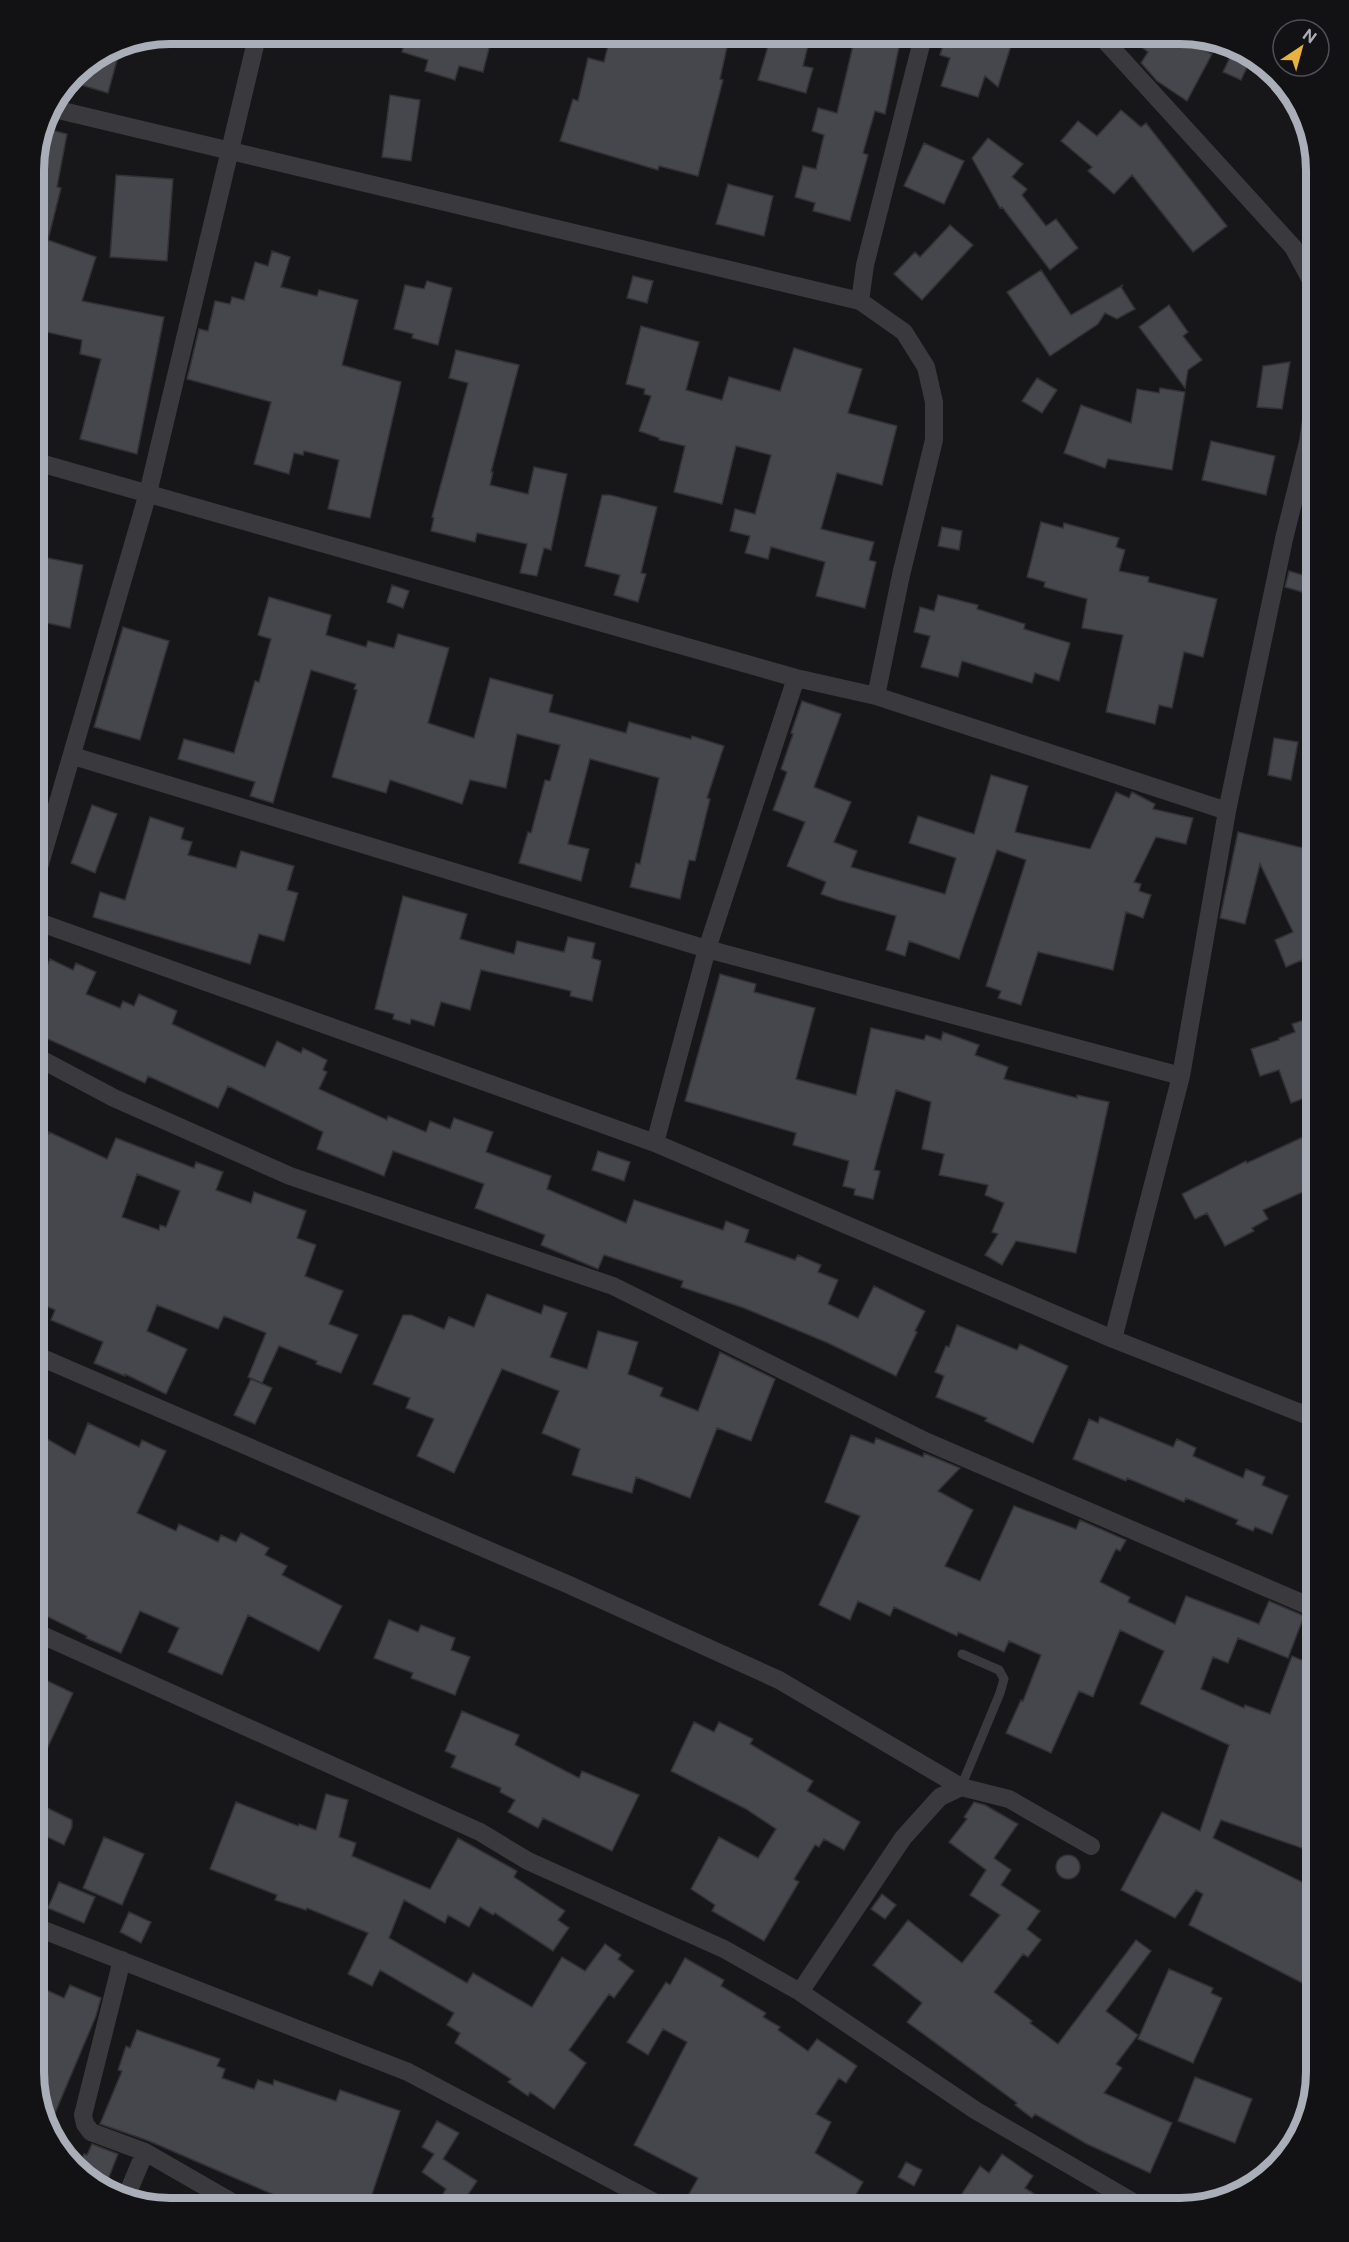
<svg xmlns="http://www.w3.org/2000/svg" width="1349" height="2242" font-family="'Public Sans',sans-serif">
	<rect width="100%" height="100%" fill="#171719"/>
	<path fill="#46474c" stroke="#323135" stroke-width="1.5" fill-rule="evenodd" d="M407,33H493L483,72L459,66L455,80L425,71L428,60L402,52Z
		M611,33H667L727,47L720,79L723,80L698,176L659,166L658,170L560,141L573,99L578,101L588,58L604,62Z
		M772,33H811L803,66L813,68L806,93L758,80Z
		M856,33H902L885,114L875,111L863,153L868,155L850,221L813,211L815,203L795,197L803,166L816,169L824,135L812,131L818,108L837,113Z
		M947,33H1015L998,87L985,76L978,97L941,86L950,58L940,55Z
		M1148,33H1187L1184,39L1212,54L1187,101L1157,81L1141,63L1148,52L1140,46Z
		M122,42L108,93L68,81L73,73L118,43Z
		M1234,49L1252,57L1241,80L1223,72Z
		M390,95L420,100L411,161L382,157Z
		M1121,110L1141,127L1146,123L1227,226L1193,252L1132,175L1114,194L1088,171L1092,167L1061,141L1078,121L1097,136Z
		M47,129L67,134L57,187L61,188L48,240L96,257L82,301L164,317L137,454L80,439L101,359L80,354L82,340L33,329V182H37Z
		M988,138L1023,164L1012,177L1027,189L1022,195L1046,226L1056,219L1078,248L1050,270L1002,207L1000,208L972,158Z
		M924,143L964,161L944,204L904,186Z
		M116,175L173,179L167,261L110,257Z
		M728,184L773,196L764,236L716,224Z
		M950,225L973,245L922,300L894,274L915,252L920,257Z
		M272,251L290,257L281,287L317,296L319,290L358,300L342,365L401,382L370,518L328,509L339,460L304,451L303,455L294,453L289,474L254,464L271,402L187,379L199,329L208,331L215,301L230,304L232,297L244,300L255,262L268,266Z
		M1041,270L1071,315L1123,285L1121,287L1135,309L1117,319L1105,313L1098,324L1050,356L1007,292Z
		M633,276L653,281L647,303L627,298Z
		M427,281L452,288L438,345L412,338L413,334L394,329L405,285L424,289Z
		M1169,305L1188,332L1183,336L1202,360L1188,370L1185,388L1139,327Z
		M641,326L699,342L686,390L722,400L729,377L780,391L794,348L862,369L848,413L897,426L882,485L837,473L821,529L874,542L869,560L876,562L865,608L816,596L825,562L771,547L768,559L745,553L750,536L730,531L735,509L755,514L771,455L736,446L722,504L674,492L685,446L659,440V438L639,431L651,396L644,394L645,389L626,384Z
		M456,350L519,365L491,472H493L490,485L528,494L534,467L567,474L551,550L544,548L537,576L520,573L527,544L477,533L475,542L431,531L434,518L432,517L468,383L449,378Z
		M1290,362L1282,409L1257,407L1263,366Z
		M1037,378L1057,390L1042,413L1022,401Z
		M1160,388L1185,392L1172,470L1108,459L1105,468L1064,453L1081,405L1131,423L1137,389L1159,393Z
		M1211,441L1275,456L1266,495L1202,480Z
		M602,495H610L657,507L641,573L646,574L638,602L614,595L620,575L585,566Z
		M1041,522L1063,528L1064,523L1119,538L1116,547L1125,550L1119,571L1149,577L1148,582L1217,599L1203,657L1184,652L1172,708L1159,705L1155,724L1106,712L1123,635L1082,628L1087,599L1044,587L1045,582L1027,577Z
		M942,527L962,531L959,550L938,546Z
		M33,555L83,565L70,628L33,620Z
		M1289,571L1306,576L1302,592L1285,587Z
		M392,585L409,591L403,608L387,602Z
		M938,595L978,605L977,609L1025,624L1024,629L1070,643L1059,681L1035,673L1032,683L962,661L958,677L921,667L930,636L914,632L920,607L934,611Z
		M269,597L331,615L326,635L366,647L368,641L394,648L398,634L449,648L428,723L474,738L490,678L553,695L549,712L626,733L629,722L691,739L692,736L724,746L707,798L710,799L695,861L689,860L680,899L630,887L636,863L640,864L659,778L590,759L568,844L589,849L581,881L519,863L528,832L531,833L545,780L550,781L560,745L517,734L506,788L470,780L462,804L390,780L386,793L332,777L357,690L354,689L356,684L311,670L273,803L250,796L255,782L178,759L184,739L234,753L255,681L259,682L271,639L258,635Z
		M123,627L169,641L140,740L94,727Z
		M802,701L841,714L814,787L851,802L834,842L857,851L851,867L945,894L956,858L909,843L918,816L974,834L991,775L1028,786L1015,832L1090,849L1116,792L1129,798L1132,792L1155,804L1153,809L1193,818L1186,844L1156,837L1134,882L1141,884L1139,891L1151,895L1143,918L1126,912L1113,970L1038,952L1021,1005L998,998L1001,991L986,986L1026,860L997,850L959,959L909,941L905,956L886,950L896,916L838,900L821,894L826,882L787,866L805,822L773,810L787,772L781,769L793,734L791,733Z
		M1274,738L1298,742L1291,780L1268,775Z
		M92,805L117,814L95,873L71,863Z
		M150,817L184,828L181,839L192,842L188,855L236,868L241,851L294,866L287,890L298,893L284,941L259,934L250,964L93,917L100,892L125,900Z
		M1238,832L1303,848L1316,842V990L1302,960L1286,967L1275,940L1293,932L1260,864L1245,924L1220,918Z
		M403,896L467,914L460,939L514,954L517,941L564,952L568,937L595,943L592,958L601,961L592,1001L570,996L571,991L481,970L470,1010L441,1002L434,1026L411,1019L410,1024L393,1019L394,1014L375,1009Z
		M50,959L73,970L76,963L96,972L86,994L120,1008L123,1001L134,1006L139,994L177,1011L172,1024L265,1067L277,1041L301,1053L303,1048L327,1060L323,1070L327,1072L319,1089L387,1120L388,1116L426,1132L430,1121L450,1129L454,1118L493,1132L486,1152L551,1176L547,1189L626,1223L634,1200L723,1230L726,1221L749,1230L745,1242L795,1260L798,1255L821,1265L818,1272L838,1280L828,1304L858,1318L874,1286L925,1311L915,1331L917,1332L896,1376L828,1343L744,1308L681,1287L683,1281L604,1255L598,1269L541,1245L545,1235L475,1208L484,1184L393,1151L384,1176L317,1149L323,1132L228,1086L218,1108L148,1076L145,1083L39,1035L44,1024L33,1019V982L39,985Z
		M720,974L756,984L754,992L815,1008L796,1079L856,1095L871,1028L924,1040L926,1035L941,1040L943,1032L979,1045L975,1055L1008,1067L1004,1079L1077,1098V1095L1109,1102L1076,1253L1016,1241L1002,1265L985,1255L998,1234L992,1232L1004,1203L985,1195L988,1185L939,1175L944,1154L922,1149L931,1102L896,1090L874,1170L880,1171L873,1199L854,1195L855,1189L843,1186L849,1161L793,1145L796,1133L685,1101Z
		M1316,1016V1094L1291,1103L1279,1070L1260,1076L1251,1049L1279,1040V1038L1295,1032L1292,1024Z
		M1316,1131V1186L1263,1210L1268,1219L1252,1228L1254,1231L1225,1246L1207,1213L1195,1219L1182,1194L1246,1161L1247,1163Z
		M49,1132L107,1159L116,1138L194,1168L196,1162L223,1172L216,1190L251,1203L254,1192L306,1211L297,1238L316,1245L305,1276L343,1291L329,1324L358,1335L341,1373L316,1364L317,1361L279,1346L262,1383L248,1377L266,1333L224,1316L218,1329L157,1305L147,1331L187,1349L166,1394L125,1374V1376L94,1363L103,1342L51,1320L55,1310L33,1300V1167ZM137,1174L180,1191L166,1227L160,1225L159,1230L122,1217Z
		M598,1151L630,1162L624,1181L592,1170Z
		M487,1294L541,1314L544,1305L567,1313L550,1357L587,1369L598,1331L638,1342L628,1374L663,1388L660,1396L698,1411L720,1352L775,1379L751,1441L717,1428L690,1498L636,1477L632,1493L572,1475L580,1449L542,1433L559,1391L502,1369L454,1473L417,1456L434,1419L406,1408L410,1398L373,1384L403,1315H411L444,1329L449,1317L474,1327Z
		M957,1325L1017,1350L1020,1344L1068,1366L1033,1443L985,1421L987,1418L936,1397L944,1376L935,1372L946,1346L949,1347Z
		M251,1379L272,1388L255,1424L234,1415Z
		M1100,1417L1173,1447L1177,1439L1196,1448L1193,1456L1243,1478L1246,1469L1265,1477L1262,1485L1288,1496L1272,1534L1255,1527L1253,1531L1236,1524L1238,1520L1186,1498L1184,1502L1127,1478L1126,1481L1073,1459L1089,1419L1098,1423Z
		M88,1423L139,1447L142,1440L166,1451L137,1513L176,1531L179,1524L218,1542L221,1535L236,1542L241,1533L269,1548L265,1555L287,1566L282,1575L342,1606L319,1651L248,1615L222,1675L168,1652L179,1628L140,1611L121,1653L86,1638L87,1636L40,1613L46,1599L33,1590V1431L75,1455Z
		M851,1435L874,1444L876,1438L923,1457L924,1453L960,1468L938,1491L973,1510L945,1566L980,1581L1014,1506L1076,1529L1080,1520L1126,1540L1120,1551L1116,1549L1100,1582L1130,1597L1128,1602L1175,1624L1186,1596L1259,1624L1269,1601L1304,1616L1288,1658L1238,1638L1228,1663L1213,1657L1201,1689L1244,1708L1245,1705L1270,1714L1292,1656L1316,1666V1853L1221,1820L1213,1838L1316,1889V1990L1189,1925L1203,1894L1196,1890L1175,1918L1121,1890L1162,1812L1200,1831L1229,1745L1140,1704L1164,1651L1120,1630L1093,1697L1079,1691L1051,1753L1006,1733L1021,1700L1023,1701L1041,1655L1009,1641L1004,1652L958,1632L957,1636L894,1607L890,1616L858,1601L850,1620L819,1605L860,1516L825,1502Z
		M389,1620L418,1632L421,1625L455,1638L451,1650L470,1657L455,1695L411,1678L413,1673L374,1658Z
		M33,1674L73,1693L33,1779Z
		M462,1711L519,1735L515,1745L579,1778L582,1771L639,1795L612,1851L543,1818L538,1828L508,1812L515,1800L500,1792L501,1788L451,1767L456,1756L445,1751Z
		M694,1722L714,1732L719,1722L753,1739L750,1744L813,1781L807,1791L860,1822L844,1850L824,1839L819,1847L815,1845L794,1879L799,1882L764,1941L712,1911L715,1905L691,1889L719,1837L758,1858L776,1829L746,1809L671,1771Z
		M326,1794L348,1800L339,1837L356,1843L352,1856L430,1889L458,1838L517,1871L514,1877L565,1911L558,1920L569,1928L553,1951L495,1913L493,1915L480,1907L469,1927L448,1915L445,1923L404,1900L389,1938L467,1983L473,1973L532,2007L562,1957L585,1971L605,1944L621,1955L618,1959L634,1971L614,1998L609,1994L569,2050L586,2063L554,2109L530,2092L528,2096L508,2082L511,2079L455,2043L460,2033L447,2025L454,2013L380,1970L372,1986L348,1974L368,1933L307,1908L306,1910L275,1900L277,1895L210,1869L236,1802L298,1826L299,1824L316,1830Z
		M33,1801L72,1820V1827L64,1845L33,1830Z
		M974,1802L985,1805L1018,1824L994,1858L1011,1870L1001,1885L1040,1911L1027,1929L1041,1940L1028,1957L1023,1954L994,1992L1032,2021L1030,2023L1058,2044L1136,1940L1151,1951L1106,2011L1138,2035L1116,2064L1122,2068L1104,2093L1172,2123L1150,2173L1087,2144L1035,2114L1032,2118L1015,2105L1017,2103L907,2022L922,2003L873,1965L908,1920L962,1963L1000,1915L970,1895L986,1870L949,1842L967,1819L964,1817Z
		M104,1837L144,1854L122,1905L83,1888Z
		M1056 1867a12 12 0 1 1 24 0a12 12 0 1 1-24 0Z
		M59,1882L95,1897L84,1923L48,1908Z
		M882,1894L896,1905L885,1919L871,1909Z
		M129,1912L151,1922L141,1943L120,1932Z
		M685,1958L724,1980L721,1986L766,2013L763,2017L780,2027L778,2030L808,2051L817,2039L857,2066L846,2083L839,2078L816,2114L831,2122L815,2153L863,2182L848,2209H783L759,2195L751,2209H717L689,2194L698,2178L634,2145L687,2042L663,2029L648,2055L627,2042L666,1982L670,1985Z
		M1169,1969L1213,1988L1211,1993L1222,1998L1193,2063L1138,2039Z
		M33,1984L64,1998L70,1985L101,1998L96,2016L47,2132L33,2072Z
		M137,2030L220,2059L217,2066L225,2069L222,2078L254,2089L258,2080L273,2085L274,2080L336,2101L340,2090L400,2111L367,2209H282L286,2200L149,2141L100,2124L122,2071L118,2070L126,2046L130,2048Z
		M1195,2077L1252,2099L1235,2143L1178,2121Z
		M437,2121L459,2133L443,2159L477,2181L467,2196L486,2209H434L446,2189L422,2172L434,2154L422,2147Z
		M92,2144L118,2154L104,2190L94,2186L78,2168L84,2154L87,2155Z
		M1002,2154L1033,2176L1025,2188L1057,2209H952L980,2166L989,2173Z
		M906,2162L922,2170L914,2186L898,2177Z
		M1097,2194L1123,2209H1088Z"/>
	<g fill="none" stroke-linecap="round" stroke-linejoin="round">
		<path stroke="#39393e" stroke-width="9" d="M961,1787L1000,1693L1004,1679L999,1670L962,1654"/>
		<path stroke="#39393e" stroke-width="18" d="M1098,33L1293,247L1312,282L1316,302
			M50,108L860,301L904,332L926,367L934,402V440L901,575L876,696
			M860,301L865,265L924,33
			M33,461L796,678L876,696L1227,811
			M73,756L707,949L1181,1076
			M33,888L148,493L258,33
			M33,920L655,1143L1113,1339L1316,1419
			M33,1055L114,1098L290,1176L613,1286L925,1441L1316,1609
			M655,1143L707,949L796,678
			M1113,1339L1181,1076L1227,811L1284,539L1308,442L1316,385
			M33,1354L567,1584L779,1680L961,1787
			M33,1631L480,1832L528,1861L724,1949L800,1992L975,2110L1145,2209
			M33,1926L408,2072L667,2209
			M122,1960L83,2115L85,2124L91,2132L145,2152
			M800,1992L903,1838L940,1797L961,1787L1009,1799L1091,1846
			M126,2197L145,2152L244,2209"/>
	</g>
	<path d="M0 0H1349V2242H0ZM170 44H1180A126 126 0 0 1 1306 170V2072A126 126 0 0 1 1180 2198H170A126 126 0 0 1 44 2072V170A126 126 0 0 1 170 44Z" fill="#121214" fill-rule="evenodd"/>
	<path fill="none" stroke="#aaaeb8" stroke-width="8" d="M170 44H1180A126 126 0 0 1 1306 170V2072A126 126 0 0 1 1180 2198H170A126 126 0 0 1 44 2072V170A126 126 0 0 1 170 44Z"/>
	<g transform="translate(1301 48) rotate(36)"><circle r="28" fill="#121214" stroke="#4f5056" stroke-width="1.5"/>
	<path d="M0-4.5L10 22L0 15L-10 22Z" fill="#e7b241"/>
	<text y="-9" font-size="16" font-weight="bold" text-anchor="middle" fill="#aaaeb8">N</text>
	</g>
</svg>
